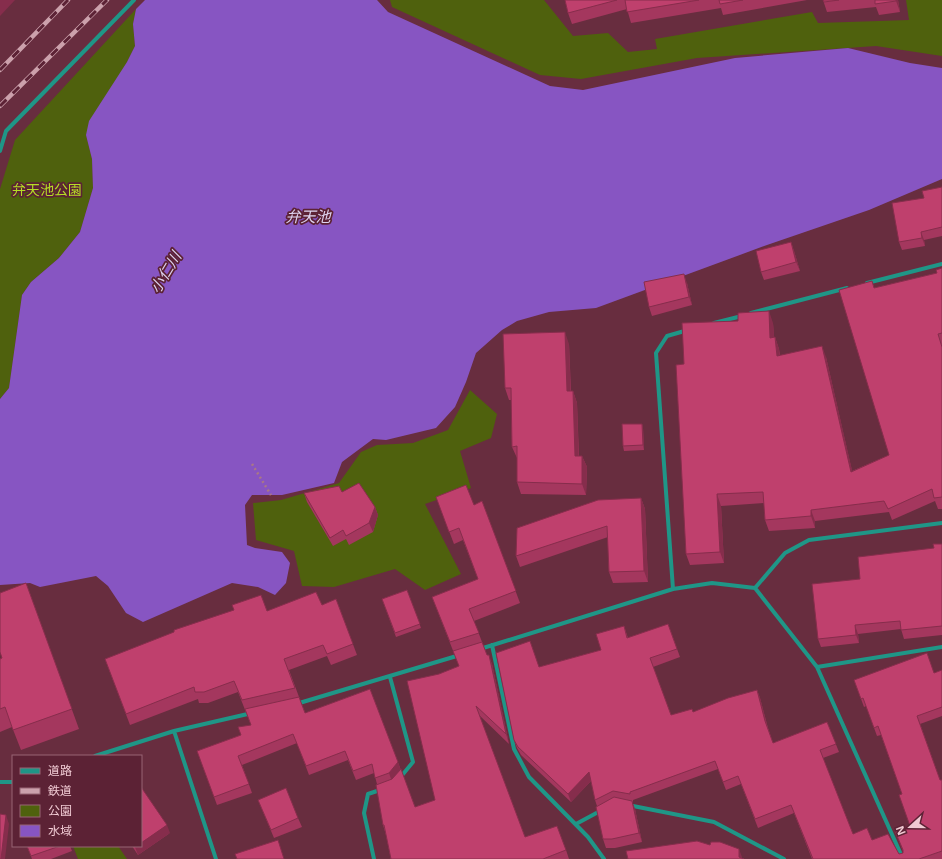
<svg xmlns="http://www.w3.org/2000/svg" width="942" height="859" font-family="'Noto Sans','Noto Sans JP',sans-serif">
	<rect width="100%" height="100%" fill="#682d3f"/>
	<path fill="#4f610d" d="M390,0H544L573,36L608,33L628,52L657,49L655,39L812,12L818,23L909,20L906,0H942V56L876,46L697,58L581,79L540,75L392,7Z
		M136,9L133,24L135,46L127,62L86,135L92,159L93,188L80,232L59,258L31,282L22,295L9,388L0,399V189L15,140Z
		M470,390L497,414L491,438L460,451L471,488L425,504L461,574L425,590L395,569L334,587L302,586L294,551L256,540L253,503L281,500L339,483L361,452L377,445L413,443L448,430Z
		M73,846H118L127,859H78Z"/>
	<path fill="#8755c2" d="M145,0H377L388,12L550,86L583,90L735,58L848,48L910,63L942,68V179L869,210L767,245L596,308L549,312L517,321L502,330L476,353L466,382L455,407L436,428L386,440L373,439L342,462L334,483L282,495H252L245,505L247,545L255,548L282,552L290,563L286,583L275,595L258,587L232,583L143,622L126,613L108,586L96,576L40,587L30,583L0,585V399L9,388L22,295L31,282L59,258L80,232L93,188L92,159L86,135L89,121L127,62L135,46L133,24L136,9Z"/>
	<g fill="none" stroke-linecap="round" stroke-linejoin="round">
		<path stroke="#a97886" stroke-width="2.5" stroke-dasharray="2 3" stroke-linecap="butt" d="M252,464L271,495"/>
		<path stroke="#1f9687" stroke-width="4" d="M0,151L6,131L134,0
			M867,283L942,264
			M751,313L847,288
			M714,323L742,316
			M755,588L785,553L809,540L942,523
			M673,589L656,353L667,336L688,330
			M492,645L514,749L529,777L588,837L604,859
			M480,649L673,589L712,583L755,588L817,667L903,859
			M817,667L942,647
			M390,677L413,762L399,779
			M296,704L460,655
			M174,731L216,859
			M95,756L174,731L252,713
			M0,782H13
			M628,805L714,822L784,859
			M576,824L602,810
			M374,859L364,813L368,794L380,790"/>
		<g stroke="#cca1ac" stroke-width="4.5">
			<path id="rail" d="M0,70L68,0
				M0,106L107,0"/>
		</g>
		<use href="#rail" stroke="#5c2235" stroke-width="3" stroke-dasharray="9" stroke-linecap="butt"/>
	</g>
	<path fill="#a4375e" d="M565,0H807L723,15L721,8L631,23L627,9L572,24L568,13Z
		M823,0H898L900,12L879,15L876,7L827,12Z
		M942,187V236L924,240L925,246L902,250L899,242L924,198Z
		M791,242L794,251L800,271L764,280L761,272Z
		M942,268V509H938L935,501L892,520L889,512L815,521V528L769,531L765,520L764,503L721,506L724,563L690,565L686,554L684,364L773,323L774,338L775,337L779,349L780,355L826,357L852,471L889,455L872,281L874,288L937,273Z
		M687,283L692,305L652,316L649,307Z
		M569,344L571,391H573L577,403L579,456H582L587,467L586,495L521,494L517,482V458L512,447L511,400H509L505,388Z
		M642,424L643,428L644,450L624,451L623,446Z
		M342,492L375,507L378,515L373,532L349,545L346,539L333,546L307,502L304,493Z
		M436,497L474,505L482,501L520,603L474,621L487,655L492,664L509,744L479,715L525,837L566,850L569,859H391L386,835L383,825L377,784L374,773L356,780L348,760L309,775L297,743L242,765L252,793L217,805L197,751L241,735L251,725L238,692L208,703H199L198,699L130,725L105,659L267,611L322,605L336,599L357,655L331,665L327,656L289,670L305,713L370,689L415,807L435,800L439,674L459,666L432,597L478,579L463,540L454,544Z
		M641,498L645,509L648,582L613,583L609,572L608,537L520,567L516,556Z
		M942,544V635L904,639L901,629L858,634L859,643L821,647L818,639L860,579L934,548Z
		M26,583L79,729L21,750L12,727L0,732V659L2,658Z
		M407,590L421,628L396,637L382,599Z
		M668,624L680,657L653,667L671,715L693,712L757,690L760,698L768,728L773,743L827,722L839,752L823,758L853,834L872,840L899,854L903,853V851L895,831L910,826L902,794L881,735L877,736L866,706L864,707L854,680L934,673L942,670V716L920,724L940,780H942V859H812L794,813L758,828L741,784L726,790L718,769L633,800V802H632L635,809L642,842L615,848H606L603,839L597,806L595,800L591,781L571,802L521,755L517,748L514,740L539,667L601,650L624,626L628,638Z
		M258,800L298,818L302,827L274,838Z
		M170,833L138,855L132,846H141Z
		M27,846H70L72,851L51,859H32Z"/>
	<path fill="#862d4c" d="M0,0H15L0,16Z
		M896,0H898L900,12L896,1Z
		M921,232L924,240L925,246L922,238Z
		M791,242L794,251L800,271L796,262Z
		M684,274L687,283L692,305L689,297Z
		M769,311L773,323L775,349L770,338Z
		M565,332L569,344L571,403L567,391Z
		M775,337L779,349L781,367L777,356Z
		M822,346L826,357L855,483L851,472Z
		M573,391L577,403L579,467L575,456Z
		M642,424L643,428L644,450L643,445Z
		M582,456L587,467L586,495L582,484Z
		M717,494L721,506L724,563L720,552Z
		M641,498L645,509L648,582L644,571Z
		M375,507L378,515L373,532L369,523Z
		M811,510L815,521V528L811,516Z
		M855,625L858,634L859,643L856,635Z
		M489,655L492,664L509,744L506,734Z
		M757,690L760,698L768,730L765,721Z
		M398,762L401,771L392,782L389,773Z
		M589,772L592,780L571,802L568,794Z
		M632,801L635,809L642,842L639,833Z
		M6,815L9,824L5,859H1Z
		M167,825L170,833L138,855L135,847L136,846H141V843Z
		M739,849L742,857V859L739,857Z"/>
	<path fill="#bf406d" stroke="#862d4c" d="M565,0H617L568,13Z
		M625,0H699L627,12Z
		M719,0H743L720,4Z
		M823,0H839L824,2Z
		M875,0H896V1L875,4Z
		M942,187V227L921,232L922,238L899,242L892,203L924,198L922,191Z
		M791,242L796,262L761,272L756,251Z
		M942,268V333L938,334L942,347V497L934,498L932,489L888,509L884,501L811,510V516L765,520L763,492L717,494L720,552L686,554L676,365L684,364L682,323L738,321V313L769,311L770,338L775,337L777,356L822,346L851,472L889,455L839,290L872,281L874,288L937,273L936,270Z
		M684,274L689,297L649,307L644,282Z
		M565,332L567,391H573L575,456H582V484L517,482V446L512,447L511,388H505L503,334Z
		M622,424H642L643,445L623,446Z
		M359,483L375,507L369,523L346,536L343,530L330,538L304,493L339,486L342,492Z
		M466,485L474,505L482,501L516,591L469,609L479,633L450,642L432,597L478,579L459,528L449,532L436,497Z
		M641,498L644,571L609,572L607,526L516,556L517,528L598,500Z
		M933,544H942V626L901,630L900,621L855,625L856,635L818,639L812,584L860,579L858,557L934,548Z
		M26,583L72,709L13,730L5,707L0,709V659L2,658L0,652V593Z
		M407,590L420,624L395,633L382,599Z
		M316,592L322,605L336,599L353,644L327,654L323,645L284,659L295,688L242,700L234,681L204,692H195L194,687L126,714L105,659L174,632V630L234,610L232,605L261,595L267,611Z
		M668,624L677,649L650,658L671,715L692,709L693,712L728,698L757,690L765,721L773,743L827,722L836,744L820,750L853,834L867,828L872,840L888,834L899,854L903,853V850L895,831L910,826L899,795L902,794L878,726L874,728L863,698L861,699L854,680L927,653L934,673L942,670V707L917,716L940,780H942V851L919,859H813L791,805L755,819L738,776L723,782L715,761L630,792V794L613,791L595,800L589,772L568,794L518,747L514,740L496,653L530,641L539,667L601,650L596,634L624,626L627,638Z
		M482,642L487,655H489L506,734L476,706L525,837L557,826L566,850L543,859H391L384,825H383L376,785L392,779L401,769L415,807L435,800L407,681L439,674L459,666L453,651Z
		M370,689L398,762L389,773L375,778L372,764L353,771L345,751L306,766L293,734L238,756L249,784L214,797L197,751L241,735L238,727L251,725L245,709L299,697L305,713Z
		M141,787L167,825L141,843Z
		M286,788L298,818L271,830L258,800Z
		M614,797L632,801L639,833L612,839H603L596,807Z
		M0,814L6,815L1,859H0Z
		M278,840L284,859H237L235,854Z
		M697,841L710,845L711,842H720L739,849V857L744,859H628L626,851Z
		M27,846H60L31,856Z"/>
	<g text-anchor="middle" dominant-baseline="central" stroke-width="3.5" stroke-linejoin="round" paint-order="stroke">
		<g font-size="14" fill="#b5de25" stroke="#5c2235">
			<text x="47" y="189">弁天池公園</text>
		</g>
		<g font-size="15" font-style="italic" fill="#ded4f0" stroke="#5c2235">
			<text x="308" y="216">弁天池</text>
			<text transform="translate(165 272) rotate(-59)">小仁川</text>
		</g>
	</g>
	<rect x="12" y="755" width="130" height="92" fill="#5c2235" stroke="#976574"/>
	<rect x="20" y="768" width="20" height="6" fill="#1f9687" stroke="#976574"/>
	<text x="48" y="775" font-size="12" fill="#f0cad3">道路</text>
	<rect x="20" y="788" width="20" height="6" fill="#cca1ac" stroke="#976574"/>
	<text x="48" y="795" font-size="12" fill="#f0cad3">鉄道</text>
	<rect x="20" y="805" width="20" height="12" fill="#4f610d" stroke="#976574"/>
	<text x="48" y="815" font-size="12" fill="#f0cad3">公園</text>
	<rect x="20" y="825" width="20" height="12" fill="#8755c2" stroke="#976574"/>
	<text x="48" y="835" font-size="12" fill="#f0cad3">水域</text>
	<g transform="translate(910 827) rotate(249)" stroke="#5c2235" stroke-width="3" paint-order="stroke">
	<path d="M0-3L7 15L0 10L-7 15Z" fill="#f0cad3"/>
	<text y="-6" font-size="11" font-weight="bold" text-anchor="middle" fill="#f0cad3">N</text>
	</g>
</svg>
